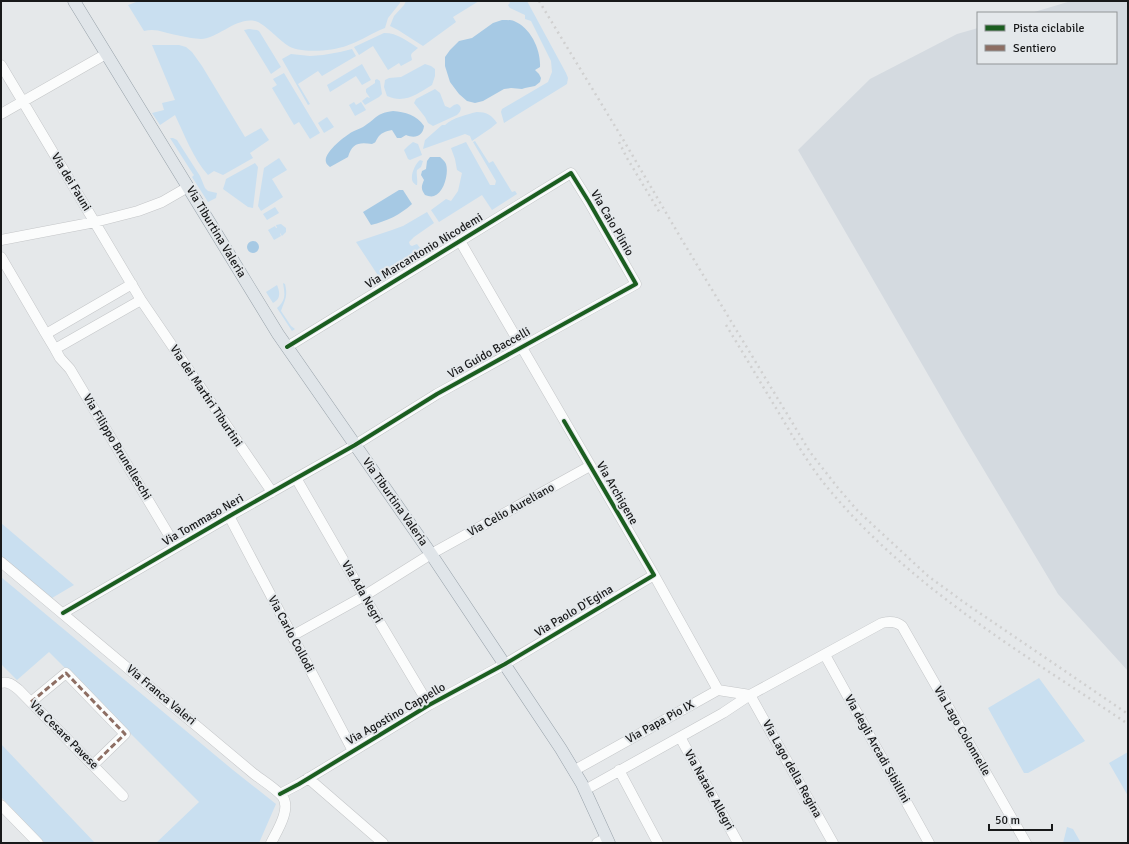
<svg xmlns="http://www.w3.org/2000/svg" width="1129" height="844" font-family="Signika,sans-serif">
	<rect width="100%" height="100%" fill="#e5e8ea"/>
	<path fill="#d4dae0" d="M1071,1H1128V671L1058,594L963,435L798,150L870,79L957,34L978,28V63H1116V13H1031Z"/>
	<path fill="#c9dff0" d="M139,1H400V3L388,18L385,28L380,30C369,35 358,42 346,46C332,51 299,54 287,45C278,39 264,23 255,21C236,17 219,38 201,39C198,39 194,38 191,38C186,37 181,36 176,35C164,33 157,28 144,31L128,5Z
		M406,1H479L453,17L456,22L423,46L398,30L390,26L394,16L404,5Z
		M509,1H527L566,73L568,78L567,84L504,123L501,112L502,109L548,82L552,72L551,61L531,21L525,19V15L510,8L508,5L510,3Z
		M249,29L257,30L259,31L281,67L271,74L244,30Z
		M384,33C398,33 407,41 418,48L412,53L411,55L412,60L401,66L399,63L388,70L373,46L359,55L354,47Z
		M152,45H179L186,47L192,52L202,66L245,137L261,128L269,140L250,153L253,158L223,175L214,171L208,175C193,158 185,136 175,115L160,125L152,113L164,110L162,103L175,100Z
		M352,49L356,56L322,76L318,71L298,84L310,104L308,105L282,59L291,54L310,56L323,55L340,52Z
		M362,64L371,80L362,85L356,76L330,92L327,85Z
		M425,64L431,66L435,69V76L432,85C417,94 405,104 387,96L384,87L385,80L389,78L401,77Z
		M284,73L320,133L310,139L299,122L294,125L272,88L277,85L273,79Z
		M375,80L377,79L380,81L382,94L379,97L365,105L362,101L367,97L370,98L366,92V89L375,83Z
		M435,89L440,93L445,106L450,108L454,105L457,104C463,106 461,112 457,115L433,126L428,123L425,117L414,103L416,99Z
		M354,102L356,105L361,102L366,110L355,116L349,105Z
		M477,112C486,112 492,115 497,123L491,128L472,141L470,136L465,134L423,149L425,140L442,125H445C452,118 468,114 477,112Z
		M327,117L334,127L324,133L318,123Z
		M170,138H173L177,140L200,176L205,188L208,191L217,193L216,198L208,202L192,177L194,175L193,174Z
		M475,141L489,163L493,161L512,192L515,191L517,194L492,210L482,195L439,222L431,210L446,199L451,201L458,191L462,173L457,170L455,159L451,148L466,142L490,185H495L496,181L473,142Z
		M413,142L418,144L422,155L410,160L408,159L404,150L408,146Z
		M279,158L287,170L272,179L283,197L261,211L258,206L264,168Z
		M420,160L423,161L421,167L417,170C416,175 418,179 417,185H416C414,183 412,182 412,179C411,173 416,163 420,160Z
		M255,163L258,167L253,208L248,207L223,189L225,183L226,179Z
		M275,207L279,213L267,220L263,214Z
		M427,212L434,223L414,237L409,242L410,245L412,246L417,244L424,253L381,280L356,242L392,230L403,226Z
		M281,224L286,228V232L282,236L280,233V234L281,236L274,240L268,230L275,226L276,228H277L276,225Z
		M283,283L285,284C288,296 285,300 281,311L291,326L295,329L292,331L277,308C286,300 285,295 283,283Z
		M277,285C280,292 281,299 273,303L266,292Z
		M1,523L74,585L52,598L1,556Z
		M1,577L233,770L276,804L259,843H156L199,802L49,652L17,680L2,665H1Z
		M1039,678L1085,741L1028,773H1024L988,708Z
		M1,744L95,843H45L1,797Z
		M1128,752V796L1109,763Z
		M1067,827L1073,829L1081,843H1063Z"/>
	<path fill="#a6c9e4" d="M502,20C506,20 511,20 514,21C531,28 541,50 540,67L535,70L539,74L541,78L540,82L535,86L525,88L522,89L511,88L504,89L483,101L475,103L467,101L459,94L450,82L445,66V57L450,50L459,41L472,38L493,23Z
		M393,111C405,112 417,115 424,126C423,136 415,139 406,135L401,138H397L392,130C386,131 380,133 377,139C374,144 377,141 372,144C359,142 352,143 348,157L330,167C328,165 326,164 326,162C323,153 345,136 352,132C355,130 360,129 363,127C376,119 376,113 393,111Z
		M430,157H440C442,159 445,161 446,164C449,173 444,193 434,196C431,197 428,196 425,195C421,189 421,187 424,180L421,175L422,171L426,169L427,161Z
		M399,190H403L412,204C400,215 387,221 371,225L363,212Z
		M247 247a6 6 0 1 1 12 0a6 6 0 1 1-12 0Z"/>
	<g fill="none" stroke-linecap="round" stroke-linejoin="round">
		<g stroke="#c4c6c8" stroke-width="11">
			<path id="minor" d="M1,65L141,300L272,492
				M1,114L106,54
				M1,240L95,222L138,211L162,202L188,187
				M460,241L654,575L718,690
				M1,257L46,334
				M132,284L46,334L55,349L141,300
				M55,349L60,358L70,369L176,547
				M296,478L364,596L429,705
				M229,516L353,751
				M1,562L254,774C262,780 276,789 282,796C292,808 277,831 271,843
				M63,613L233,514L355,445L437,394L636,284L589,202L571,173L287,347
				M292,636L364,596L431,554L590,466
				M825,655L929,843
				M1,683C9,681 14,686 19,690L123,796
				M750,695L833,843
				M31,702L66,673L125,734L93,765
				M680,737L738,843
				M575,770L718,690L750,695
				M619,770L658,843
				M308,778L383,843
				M585,790L723,713L750,695L882,623C890,621 896,621 902,626L1026,843
				M280,794L299,784L429,705L505,664L654,575
				M1,805L38,843
				M597,843L607,838"/>
		</g>
		<g stroke="#97a1a9" stroke-width="13">
			<path id="major" d="M74,1L278,334L431,554L561,749L582,784L609,843"/>
		</g>
		<use href="#minor" stroke="#fbfcfc" stroke-width="10"/>
		<use href="#major" stroke="#e0e5e9" stroke-width="12"/>
		<path stroke="#d0d0d0" stroke-width="2.5" stroke-dasharray="2 4" stroke-linecap="butt" d="M539,1L624,141L682,240L810,452L838,488L857,510L874,526L928,576L965,603L1128,714
			M619,142L627,158L660,213
			M726,325C745,356 763,387 782,418C797,444 812,470 832,493C914,590 1024,654 1128,724"/>
		<path stroke="#8d6e63" stroke-width="3" stroke-dasharray="6 3" stroke-linecap="butt" d="M31,702L66,673L125,734L93,765"/>
		<g stroke="#e4e8eb" stroke-width="6">
			<path id="cycleway" d="M63,613L233,514L355,445L437,394L636,284L589,202L571,173L287,347
				M280,794L299,784L429,705L505,664L654,575L564,421"/>
		</g>
		<use href="#cycleway" stroke="#1b5e20" stroke-width="4"/>
	</g>
	<g text-anchor="middle" dominant-baseline="central" stroke-width="4" stroke-linejoin="round" paint-order="stroke">
		<g font-size="12" fill="#18191a" stroke="#e4e8eb">
			<text transform="translate(71 182) rotate(59)">Via dei Fauni</text>
			<text transform="translate(612 223) rotate(60)">Via Caio Plinio</text>
			<text transform="translate(216 232) rotate(59)">Via Tiburtina Valeria</text>
			<text transform="translate(424 251) rotate(-31)">Via Marcantonio Nicodemi</text>
			<text transform="translate(489 353) rotate(-29)">Via Guido Baccelli</text>
			<text transform="translate(206 396) rotate(56)">Via dei Martiri Tiburtini</text>
			<text transform="translate(117 447) rotate(59)">Via Filippo Brunelleschi</text>
			<text transform="translate(617 493) rotate(60)">Via Archigene</text>
			<text transform="translate(395 502) rotate(55)">Via Tiburtina Valeria</text>
			<text transform="translate(511 510) rotate(-29)">Via Celio Aureliano</text>
			<text transform="translate(203 520) rotate(-30)">Via Tommaso Neri</text>
			<text transform="translate(362 592) rotate(60)">Via Ada Negri</text>
			<text transform="translate(574 611) rotate(-31)">Via Paolo D'Egina</text>
			<text transform="translate(291 634) rotate(62)">Via Carlo Collodi</text>
			<text transform="translate(161 695) rotate(40)">Via Franca Valeri</text>
			<text transform="translate(396 714) rotate(-30)">Via Agostino Cappello</text>
			<text transform="translate(660 722) rotate(-29)">Via Papa Pio IX</text>
			<text transform="translate(962 731) rotate(60)">Via Lago Colonnelle</text>
			<text transform="translate(64 735) rotate(45)">Via Cesare Pavese</text>
			<text transform="translate(877 749) rotate(61)">Via degli Arcadi Sibillini</text>
			<text transform="translate(792 769) rotate(61)">Via Lago della Regina</text>
			<text transform="translate(709 790) rotate(61)">Via Natale Allegri</text>
		</g>
	</g>
	<rect width="1129" height="844" fill="none" stroke="#18191a" stroke-width="4"/>
	<rect x="977" y="12" width="140" height="52" fill="#e4e8eb" stroke="#929597"/>
	<rect x="985" y="25" width="20" height="6" fill="#1b5e20" stroke="#929597"/>
	<text x="1013" y="32" font-size="12" fill="#18191a">Pista ciclabile</text>
	<rect x="985" y="45" width="20" height="6" fill="#8d6e63" stroke="#929597"/>
	<text x="1013" y="52" font-size="12" fill="#18191a">Sentiero</text>
	<path d="M989 824v6h63v-6" fill="none" stroke="#18191a" stroke-width="2"/>
	<text x="995" y="824" font-size="12" fill="#18191a" stroke="#e4e8eb" stroke-width="3" paint-order="stroke">50 m</text>
</svg>
